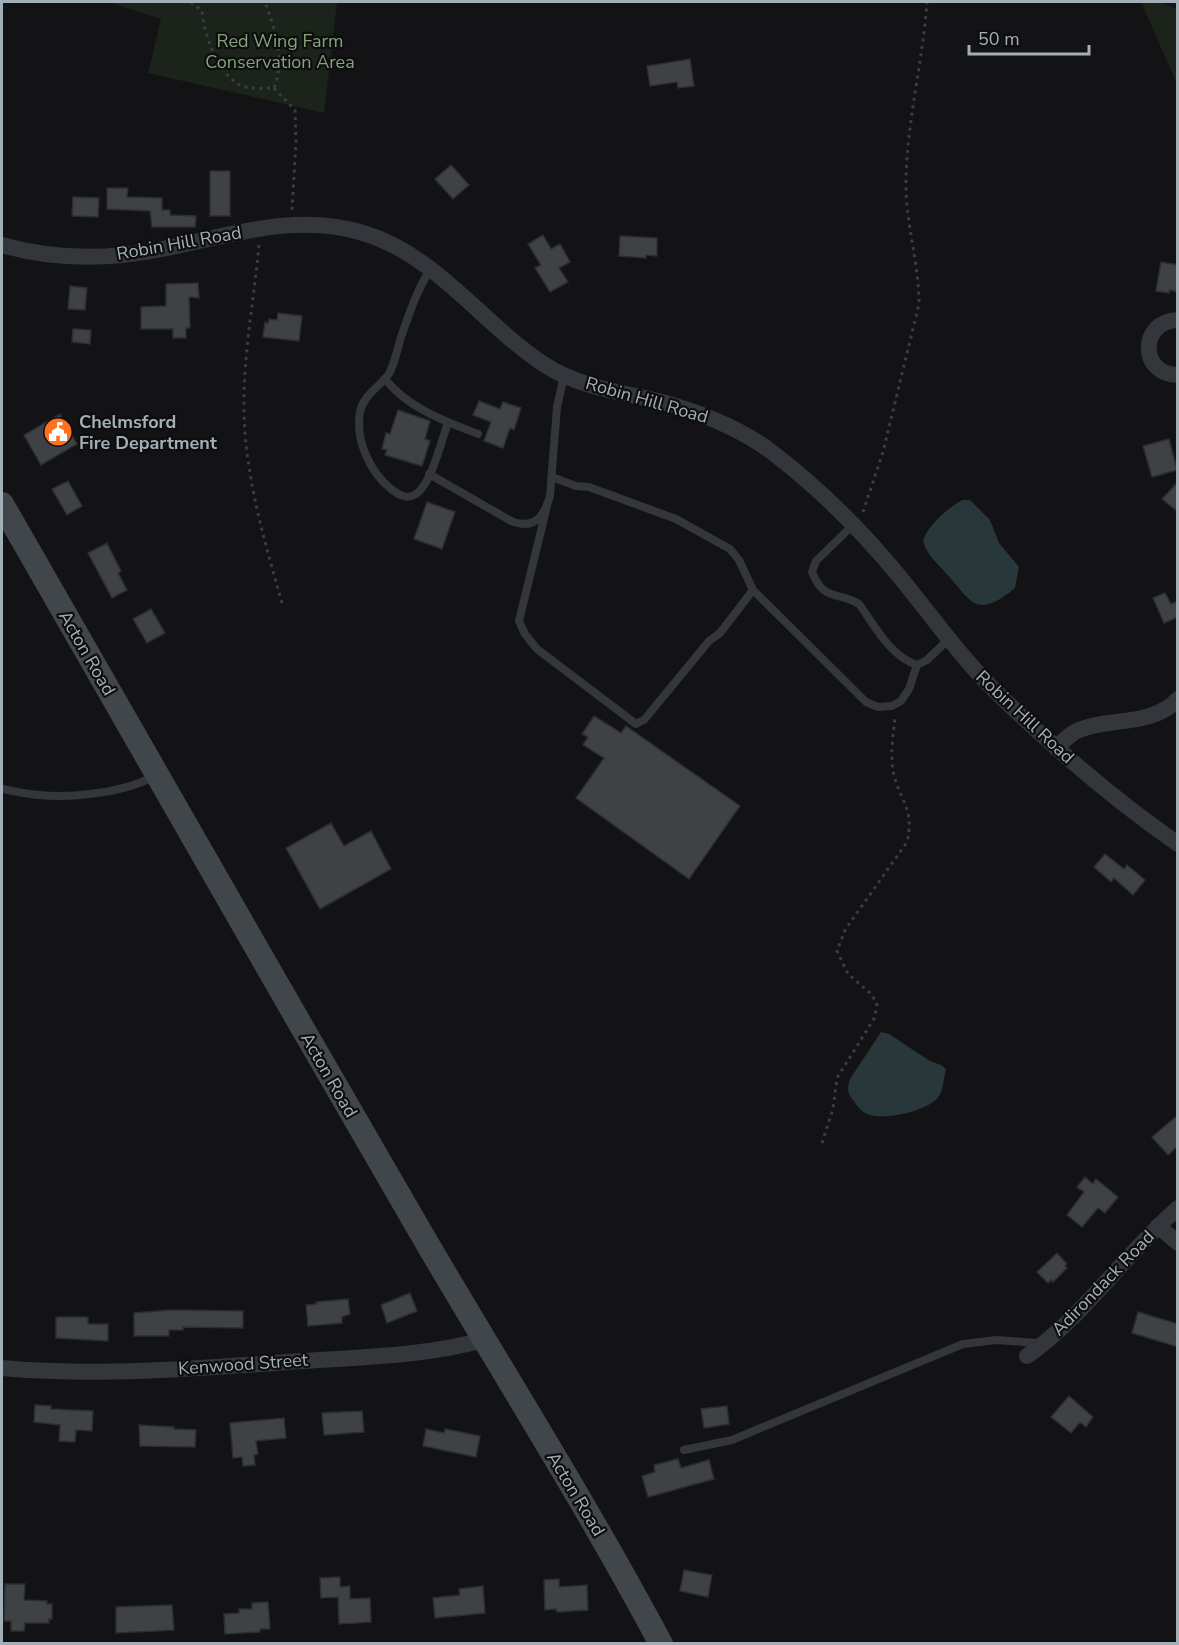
<svg xmlns="http://www.w3.org/2000/svg" width="1179" height="1645" font-family="'Nunito Sans',sans-serif">
	<rect width="100%" height="100%" fill="#131315"/>
	<path fill="#1c231a" d="M108,2H337L324,113L148,73L161,19Z
		M1141,2H1161L1177,9V84Z"/>
	<path fill="#28373a" d="M962,500H970L990,520L999,543L1019,567L1015,588C975,621 972,601 944,571C935,561 926,554 923,540C930,523 946,510 962,500Z
		M881,1032L889,1034L930,1061L941,1065L946,1069C944,1077 943,1090 939,1096C930,1111 885,1120 870,1115C862,1113 857,1106 853,1100C847,1093 847,1088 850,1079Z"/>
	<path fill="#3f4245" stroke="#2c2e31" stroke-width="1.5" d="M690,59L694,86L678,88L677,82L650,86L647,66Z
		M451,165L469,185L453,199L435,179Z
		M210,171H230V216H210Z
		M107,188H128L127,197L162,198V210H170V215L196,216L195,227H152L150,211L107,209Z
		M73,197L99,198L98,217L72,216Z
		M543,235L551,249L560,244L570,262L559,268L568,282L550,292L535,268L541,265L528,244Z
		M620,236L657,238V256L646,255V258L619,256Z
		M1161,262L1178,265V292L1170,290L1169,293L1156,291Z
		M198,283L199,298L189,297L190,328H186V338H173V329H141V307L166,306V284Z
		M70,286L87,288L85,310L68,309Z
		M278,313L302,316L299,341L263,337L265,322L268,323L269,319L277,320Z
		M73,329L91,330L90,344L72,342Z
		M479,401L500,409L503,402L521,408L514,430L510,428L503,448L484,441L491,422L473,415Z
		M398,410L430,421L425,439L430,441L422,466L385,455L387,450L382,449L386,433L390,434Z
		M60,414L77,444L41,465L24,435Z
		M1169,439L1177,470L1152,477L1143,446Z
		M68,481L82,506L67,515L52,489Z
		M1178,482V512L1162,499Z
		M427,502L455,512L442,549L414,539Z
		M107,543L121,571L118,573L127,590L112,598L88,553Z
		M1165,593L1171,604L1178,601V617L1164,623L1153,598Z
		M151,609L165,633L147,643L133,619Z
		M594,716L621,733L626,726L740,806L689,879L576,798L604,758L583,745L588,737L582,734Z
		M331,823L344,846L371,831L391,869L320,909L286,848Z
		M1105,854L1124,869L1127,865L1145,880L1133,895L1114,878L1111,882L1094,867Z
		M1178,1115V1146L1168,1155L1152,1137Z
		M1085,1177L1093,1184L1096,1179L1118,1197L1105,1213L1098,1208L1082,1227L1067,1215L1084,1192L1077,1187Z
		M1057,1253L1067,1264L1065,1266L1067,1268L1053,1282L1051,1280L1048,1283L1037,1272Z
		M410,1293L417,1311L387,1323L381,1305Z
		M348,1299L350,1314L342,1317V1323L308,1326L306,1305L317,1304L316,1302Z
		M171,1310L243,1311V1328L183,1327V1330H169V1336H134V1313Z
		M1138,1312L1178,1324V1347L1132,1333Z
		M56,1317H88V1324H108V1341L56,1338Z
		M1069,1396L1093,1417L1086,1427L1080,1422L1071,1433L1051,1417Z
		M35,1405L51,1406V1409L93,1411L92,1431L76,1430L75,1442L59,1441L60,1425L34,1422Z
		M727,1406L729,1424L704,1428L701,1409Z
		M362,1411L364,1432L324,1435L322,1413Z
		M284,1418L286,1438L256,1441L258,1454L254,1455L255,1465L243,1466L242,1457L233,1458L230,1423Z
		M139,1425L174,1427V1429L196,1430L195,1447L140,1446Z
		M426,1429L444,1433L445,1429L480,1436L476,1457L423,1446Z
		M678,1459L681,1468L709,1460L714,1479L648,1497L642,1476L655,1472L654,1465Z
		M684,1570L712,1575L708,1597L680,1591Z
		M340,1577V1587L350,1586V1599L370,1598L371,1622L339,1624L338,1597L321,1598L320,1578Z
		M559,1579V1587L587,1585L588,1610L557,1612L556,1609L545,1610L544,1580Z
		M5,1584H25L24,1600L47,1601V1604H52V1619H49V1623H25L24,1631H11V1621H4Z
		M483,1586L485,1613L435,1618L433,1598L460,1595L459,1589Z
		M268,1602L270,1629H260V1632L225,1634L224,1614L239,1613V1609H252V1603Z
		M172,1605L174,1630L116,1633V1607Z"/>
	<g fill="none" stroke-linecap="round" stroke-linejoin="round">
		<path stroke="#393e41" stroke-width="3" stroke-dasharray="3 4.5" stroke-linecap="butt" d="M191,2L202,11C204,35 218,74 240,85C250,90 263,88 274,88C286,57 275,31 265,2
			M274,88L295,110L296,142L292,210
			M259,245C254,300 243,355 244,410C245,475 264,540 282,603
			M863,512L883,452L919,304C919,262 905,222 906,180C907,120 923,61 927,2
			M822,1143L833,1109L837,1078L875,1017L877,1003L870,993L848,974L837,951L845,930L907,842C914,811 903,805 895,779C889,759 893,737 895,717"/>
		<path stroke="#33363a" stroke-width="8" d="M430,270C417,290 409,314 401,337C398,348 395,361 390,372C381,387 364,393 360,412C355,440 370,472 391,489C399,495 407,500 416,494C432,483 441,441 448,423
			M385,379C408,408 444,421 478,434
			M429,474L513,522C536,529 544,516 550,496L557,407L564,376
			M552,477L576,486L589,487L676,519L730,549L739,560L753,590L866,702L878,707L892,706L901,701L909,689L917,665L927,660L949,639
			M547,506L519,621L525,634L537,649L636,724L644,720L709,641L720,633L753,590
			M853,525L816,561L812,572C824,602 837,591 859,604C875,626 890,656 917,665
			M2,789C14,791 26,794 39,795C71,798 125,793 154,776
			M684,1450L732,1440L963,1344L996,1340L1039,1343"/>
		<path stroke="#33363a" stroke-width="16" d="M2,245C54,260 108,260 162,249C228,236 296,212 363,233C437,255 482,324 545,365C579,387 620,392 658,401C700,412 739,427 773,453C820,489 862,531 899,576C923,605 945,636 970,664C991,689 1016,711 1040,733C1084,773 1129,810 1178,844
			M1178,320C1139,321 1139,375 1178,375
			M1056,748C1062,742 1068,736 1075,732C1107,716 1151,728 1178,699
			M1158,1226L1178,1243
			M1027,1356C1085,1315 1124,1255 1178,1208
			M2,1368C101,1377 203,1368 302,1361C363,1357 425,1356 483,1340"/>
		<path stroke="#41464a" stroke-width="24" d="M2,504C142,748 282,994 424,1238C503,1373 587,1505 661,1644"/>
	</g>
	<defs>
		<g id="civic-disc" transform="scale(1.5)"><circle r="9.5" fill="#ff7020" stroke="#0e0e10"/><path d="M-.6-6.5H3V-4.5H.6V-3L4-1V1h2V6H-6V1h2V-1L-.6-3ZM-1.2 2.5V6h2.4V2.5Z" fill="#fff"/></g>
	</defs>
	<g fill-rule="evenodd">
		<use href="#civic-disc" x="58" y="432"/>
	</g>
	<g text-anchor="middle" dominant-baseline="central" stroke-width="4.5" stroke-linejoin="round" paint-order="stroke">
		<g font-size="18" fill="#83a478" stroke="#0e0e10">
			<text x="280" y="41">Red Wing Farm<tspan x="280" dy="21">Conservation Area</tspan></text>
		</g>
		<g font-size="18" fill="#a3afb7" stroke="#0e0e10">
			<text transform="translate(179 243) rotate(-10)">Robin Hill Road</text>
			<text transform="translate(647 400) rotate(16)">Robin Hill Road</text>
			<text transform="translate(87 653) rotate(60)">Acton Road</text>
			<text transform="translate(1025 717) rotate(43)">Robin Hill Road</text>
			<text transform="translate(329 1075) rotate(60)">Acton Road</text>
			<text transform="translate(1103 1283) rotate(-46)">Adirondack Road</text>
			<text transform="translate(243 1364) rotate(-4)">Kenwood Street</text>
			<text transform="translate(576 1494) rotate(59)">Acton Road</text>
		</g>
		<g font-size="18" font-weight="bold" fill="#a3afb7" stroke="#0e0e10" text-anchor="start">
			<text x="79" y="422">Chelmsford<tspan x="79" dy="21">Fire Department</tspan></text>
		</g>
	</g>
	<rect width="1179" height="1645" fill="none" stroke="#a3afb7" stroke-width="6"/>
	<path d="M969 45v9h120v-9" fill="none" stroke="#a3afb7" stroke-width="3"/>
	<text x="978" y="45" font-size="18" fill="#a3afb7" stroke="#0e0e10" stroke-width="4.5" paint-order="stroke">50 m</text>
</svg>
